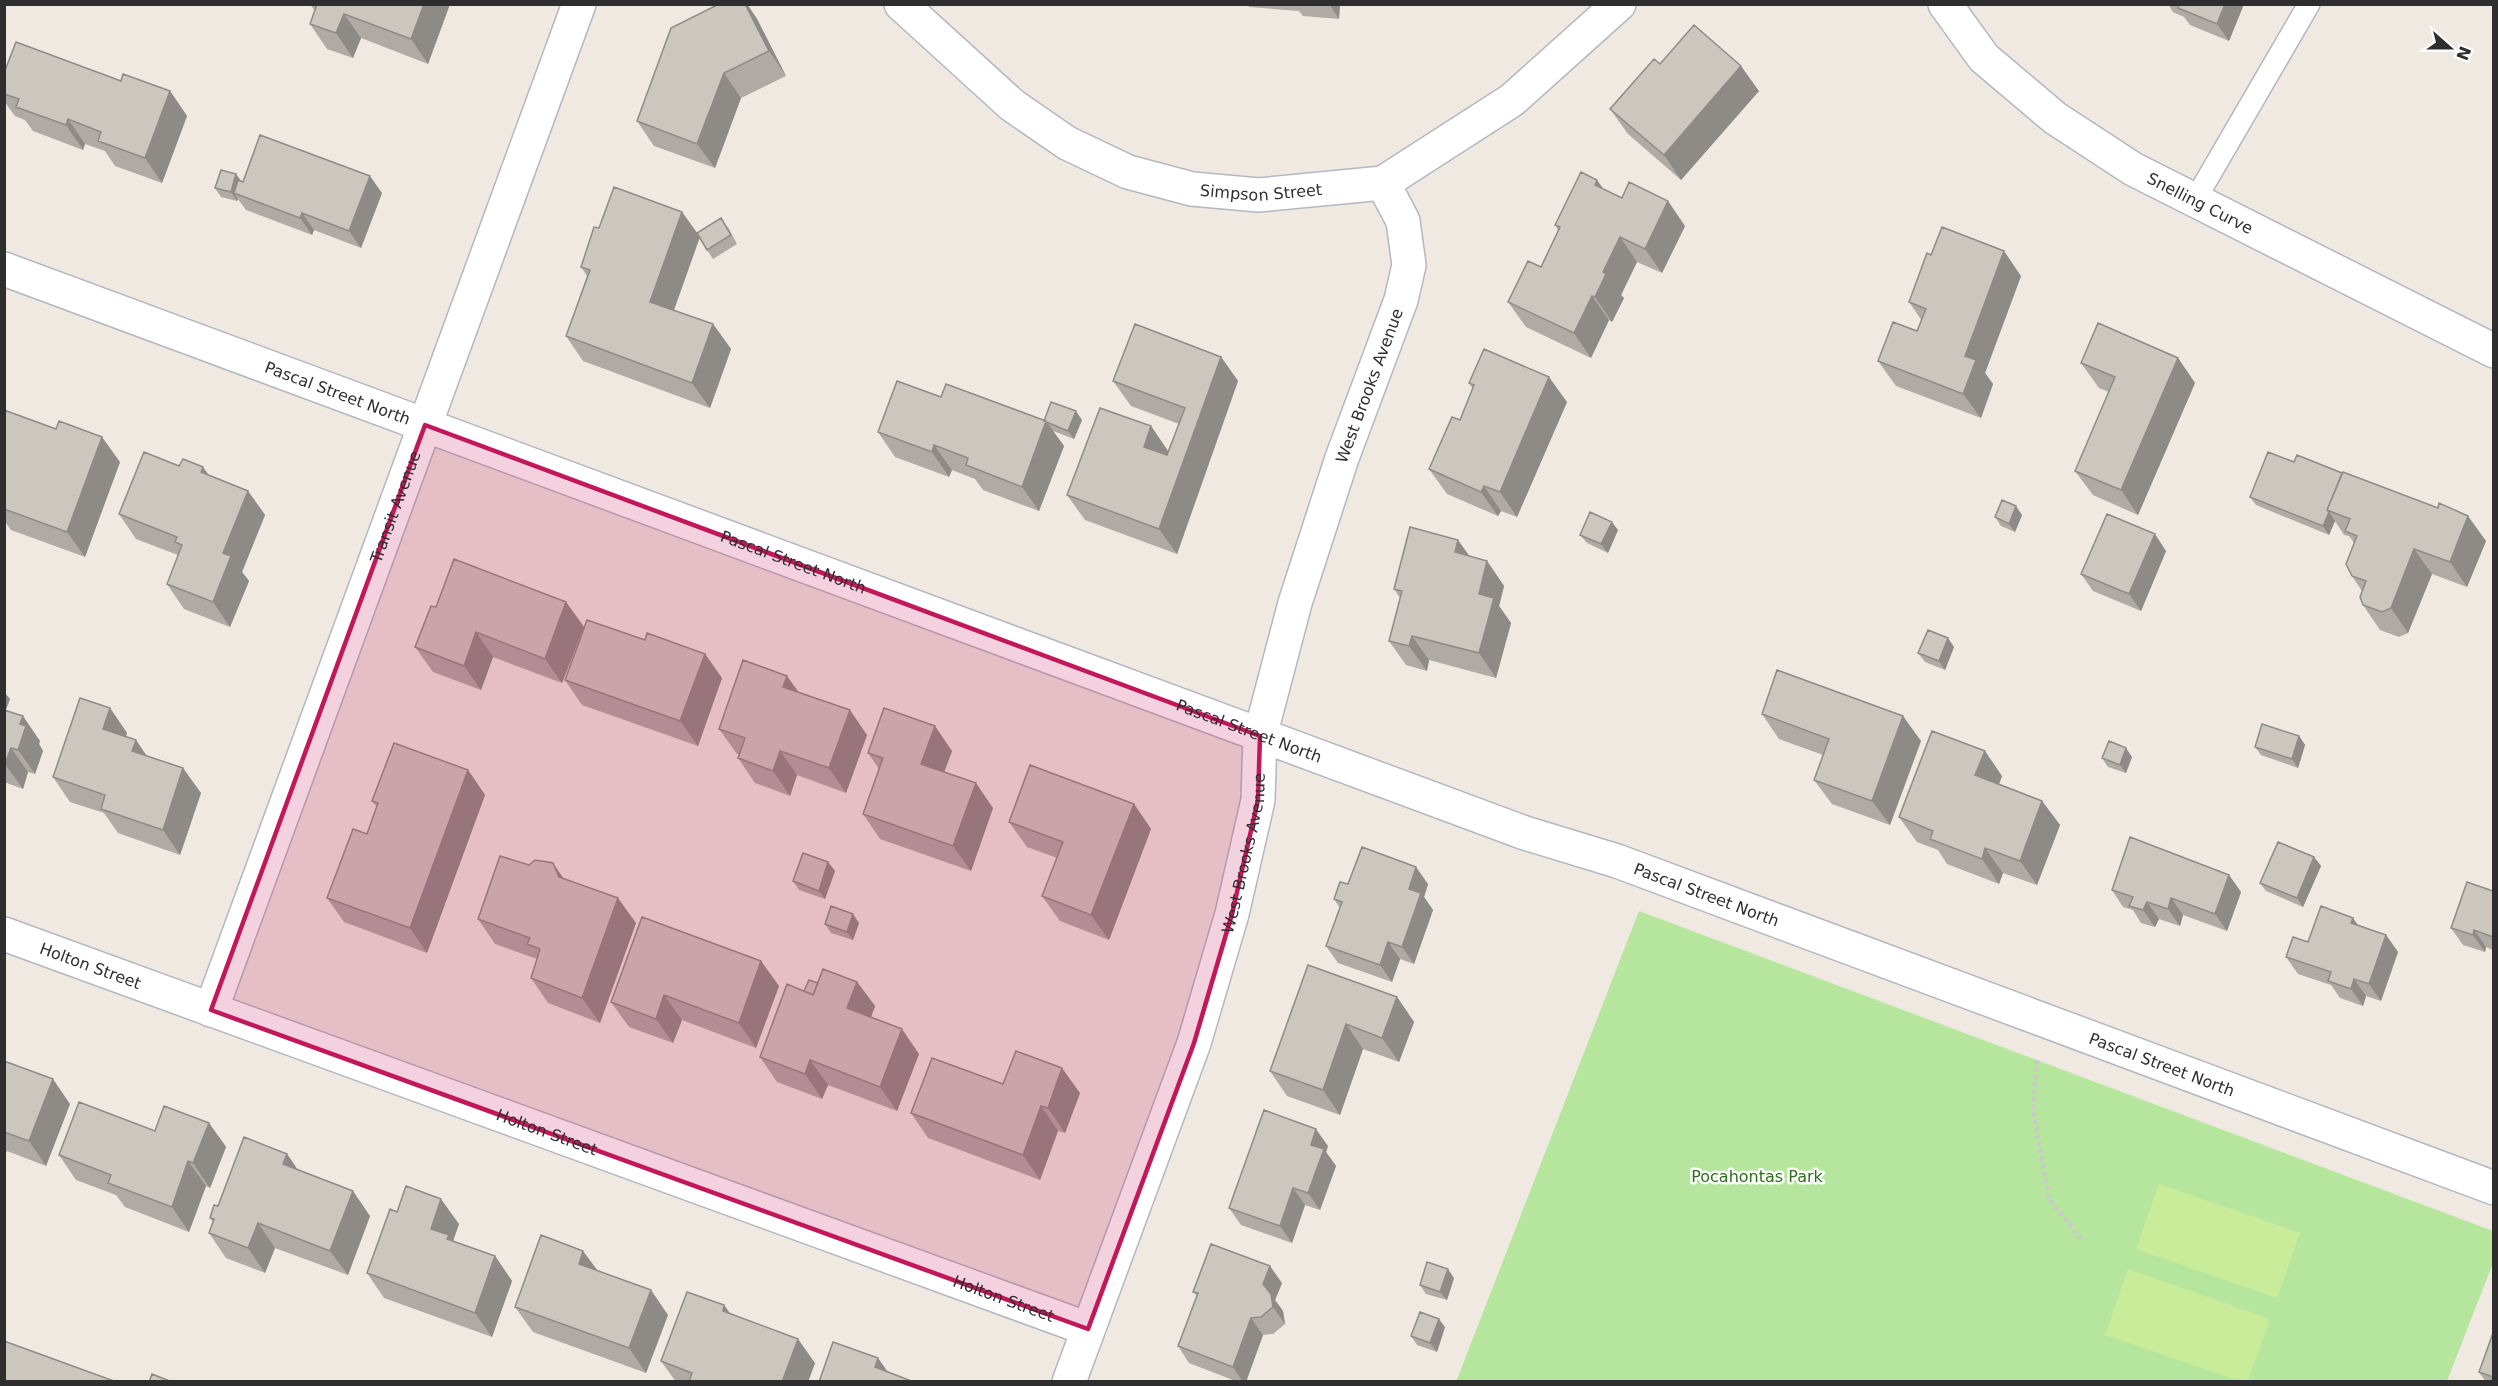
<svg xmlns="http://www.w3.org/2000/svg" width="2498" height="1386" font-family="'DejaVu Sans',sans-serif">
	<rect width="100%" height="100%" fill="#efe9e1"/>
	<path fill="#b6e59e" d="M1639,911L2493,1231V1263L2447,1381L1456,1382Z"/>
	<path fill="#c9ec9a" d="M2159,1184L2300,1233L2277,1298L2136,1249Z
		M2128,1269L2270,1319L2248,1381H2240L2105,1335Z"/>
	<g fill="none" stroke-linecap="round" stroke-linejoin="round">
		<g stroke="#b4b7c1" stroke-width="24">
			<path id="lane" d="M2195,200L2309,4"/>
		</g>
		<g stroke="#b4b7c1" stroke-width="36">
			<g id="street">
				<path id="s1" d="M901,4L1012,105L1067,143L1128,172L1192,189L1259,195L1383,183L1512,100L1619,4"/>
				<path id="s2" d="M1945,4L1984,58L2055,118L2133,169L2494,351"/>
				<path id="s3" d="M4,269L1525,833L1617,861L2494,1188"/>
				<path id="s4" d="M4,934L1088,1329"/>
				<path id="s5" d="M211,1010L579,4"/>
				<path id="s6" d="M1069,1382L1194,1043L1232,914L1258,800L1260,736L1295,603L1342,458L1401,300L1409,265L1403,221L1383,183"/>
			</g>
		</g>
		<path stroke="#c9c9c9" stroke-width="4" stroke-dasharray="4.5 3" stroke-linecap="butt" d="M2037,1060L2033,1110L2049,1199L2082,1240"/>
		<use href="#lane" stroke="#fff" stroke-width="21"/>
		<use href="#street" stroke="#fff" stroke-width="33"/>
	</g>
	<path fill="#afaba4" d="M310,4H450L428,64L361,38L353,58L327,49L310,24L315,11Z
		M719,4H747L757,19L786,76L741,98L715,168L654,146L637,121Z
		M1247,4H1340L1339,19L1303,16L1299,11L1249,7Z
		M2168,4H2244L2229,41L2190,25L2184,17L2173,12Z
		M1660,64L1759,91L1681,180L1628,134L1610,109Z
		M4,73L121,81L170,91L187,116L162,183L115,166L105,151L85,144L83,150L33,131L25,120L15,116L4,101Z
		M241,181L243,182L382,193L361,248L314,230L312,235L246,210L238,199L237,201L221,197L215,188Z
		M1604,190L1685,226L1662,273L1637,262L1621,295L1624,298L1612,322L1609,320L1591,358L1526,327L1508,302L1541,267L1558,230L1555,225Z
		M682,212L697,233L728,227L737,244L713,259L699,238L673,310L713,324L731,349L710,408L583,361L566,336L587,276L581,267L599,228Z
		M1931,255L2021,276L1985,373L1993,384L1981,418L1896,386L1878,361L1917,331L1922,321L1909,302Z
		M1221,357L1238,381L1177,554L1085,520L1067,495L1151,426L1168,451L1179,424L1131,406L1113,381Z
		M2178,358L2195,383L2138,515L2093,495L2075,471L2109,392L2099,388L2081,363Z
		M1469,383L1567,402L1517,517L1501,511L1498,516L1447,494L1429,469L1460,420L1473,389Z
		M941,397L1044,421L1082,420L1074,439L1053,431L1064,446L1039,511L983,490L975,479L952,470L949,477L895,457L878,432Z
		M4,410L120,462L85,557L11,530L4,520Z
		M2268,452L2486,541L2467,587L2432,574L2408,633L2399,637L2380,630L2363,605L2362,591L2352,576L2354,543L2349,536L2344,535L2335,521L2329,535L2256,505L2250,497Z
		M179,466L209,475L248,491L265,515L242,572L249,581L230,627L184,609L167,584L178,555L136,539L119,514Z
		M2022,515L2015,532L2001,526L1995,517Z
		M1618,530L1608,553L1587,543L1580,535Z
		M2166,551L2141,611L2093,591L2081,574Z
		M1470,556L1487,561L1504,586L1499,606L1511,623L1496,678L1429,660L1427,671L1406,665L1389,641L1400,598L1394,589Z
		M566,602L584,627L562,683L493,657L481,690L433,672L415,647L436,607Z
		M645,640L705,654L722,678L698,746L582,705L565,680Z
		M1954,647L1945,670L1925,662L1918,653Z
		M4,692L10,699L6,710L40,741L39,744L43,751L35,774L28,772L23,789L4,782Z
		M799,692L867,735L846,793L797,775L790,796L755,783L738,758L739,755L737,754L719,729Z
		M110,708L127,733L126,737L136,740L146,756L201,793L180,855L118,833L104,813L70,802L53,777Z
		M1762,714L1921,741L1890,825L1832,804L1814,780L1823,755L1779,739Z
		M2299,736L2305,745L2298,768L2261,755L2255,747Z
		M952,751L944,772L993,808L971,871L880,839L863,814L879,769L868,753Z
		M2132,757L2126,773L2108,767L2102,758Z
		M468,770L485,795L427,953L344,922L327,898L367,834L377,807L372,801Z
		M2002,776L1999,784L2042,801L2060,825L2037,885L2003,873L1999,884L1947,864L1938,850L1917,842L1899,817Z
		M1134,804L1151,829L1109,940L1060,921L1042,896L1057,858L1027,847L1009,822Z
		M2314,857L2321,866L2303,907L2266,891L2260,883Z
		M828,862L835,871L825,899L799,890L793,881Z
		M2229,875L2241,892L2227,931L2183,915L2180,926L2159,919L2155,927L2141,923L2133,910L2123,907L2112,890Z
		M564,878L636,923L600,1023L548,1003L531,978L537,959L495,944L478,919Z
		M1348,884H1428L1424,897L1433,910L1414,964L1400,959L1392,982L1338,963L1326,946L1340,908L1334,899Z
		M2493,891V950L2486,947L2485,952L2463,945L2451,928Z
		M859,923L853,940L831,933L825,924Z
		M2359,925L2386,935L2398,952L2381,1001L2366,996L2363,1006L2340,998L2331,985L2298,974L2286,957L2308,942Z
		M761,961L779,986L756,1048L682,1020L673,1043L629,1027L611,1002Z
		M1308,965L1397,997L1414,1022L1399,1062L1363,1049L1340,1115L1287,1096L1270,1071Z
		M857,982L875,1006L871,1017L919,1054L897,1111L828,1085L822,1099L777,1082L760,1057L804,991L818,983Z
		M4,1061L70,1104L46,1166L7,1151L4,1156Z
		M1003,1084L1080,1093L1065,1133L1058,1131L1040,1180L928,1138L911,1113Z
		M209,1123L226,1147L210,1188L206,1186L189,1232L125,1207L116,1195L76,1180L59,1155L155,1131Z
		M1328,1146L1326,1152L1336,1166L1320,1210L1305,1205L1292,1243L1241,1225L1229,1208Z
		M287,1154L298,1170L370,1216L348,1275L275,1248L265,1273L226,1258L209,1233L213,1222L210,1218L218,1206Z
		M397,1212L459,1224L453,1241L495,1256L512,1281L492,1337L384,1298L367,1273Z
		M598,1271L668,1315L646,1373L533,1332L515,1307Z
		M1454,1278L1447,1300L1426,1294L1420,1285Z
		M1282,1283L1275,1300L1283,1311L1285,1324L1273,1334L1263,1335L1246,1382H1238L1189,1363L1178,1346L1197,1296L1193,1292Z
		M724,1305L730,1314L815,1363L808,1382H676L661,1361Z
		M1445,1327L1437,1352L1417,1345L1411,1336Z
		M2493,1333V1382H2486L2479,1372Z"/>
	<path fill="#8e8b86" d="M424,4H450L428,64L411,39Z
		M745,4H747L757,19L786,76L769,51Z
		M1329,4H1340L1339,19Z
		M2225,4H2244L2229,41L2217,24Z
		M344,14L361,38L353,58L336,33Z
		M1741,66L1759,91L1681,180L1664,155Z
		M724,73L741,98L715,168L697,144Z
		M170,91L187,116L162,183L145,158Z
		M68,119L85,144L83,150L66,125Z
		M236,174L242,182L234,193L238,199L237,201L231,192Z
		M370,176L382,193L361,248L349,231Z
		M1597,180L1615,205L1595,185Z
		M1668,201L1685,226L1662,273L1645,249Z
		M682,212L700,237L668,327L650,302Z
		M302,213L314,230L312,235L300,218Z
		M1620,237L1637,262L1621,295L1624,298L1612,322L1595,297L1603,272Z
		M2004,251L2021,276L1985,373L1993,384L1981,418L1963,394L1965,356Z
		M1592,296L1609,320L1591,358L1574,333Z
		M713,324L731,349L710,408L692,383Z
		M1221,357L1238,381L1177,554L1159,529Z
		M2178,358L2195,383L2138,515L2121,490Z
		M1549,377L1567,402L1517,517L1500,492Z
		M1076,411L1082,420L1074,439L1068,431Z
		M1046,421L1064,446L1039,511L1022,487Z
		M1151,426L1168,451L1161,471L1144,447Z
		M102,437L120,462L85,557L67,532Z
		M934,445L952,470L949,477L932,452Z
		M203,467L221,492L201,472Z
		M1484,486L1501,511L1498,516L1481,492Z
		M248,491L265,515L242,572L249,581L230,627L213,602L223,553Z
		M2016,506L2022,515L2015,532L2009,524Z
		M2329,512L2335,521L2329,535L2323,526Z
		M2468,516L2486,541L2467,587L2450,562Z
		M1612,522L1618,530L1608,553L1601,544Z
		M2155,534L2166,551L2141,611L2129,594Z
		M1458,540L1476,565L1455,552Z
		M2414,549L2432,574L2408,633L2391,608Z
		M1487,561L1504,586L1499,606L1511,623L1496,678L1479,653V594Z
		M566,602L584,627L562,683L545,659Z
		M476,632L493,657L481,690L464,666Z
		M1412,636L1429,660L1427,671L1409,646Z
		M1948,638L1954,647L1945,670L1939,661Z
		M705,654L722,678L698,746L680,721Z
		M787,676L805,701L783,687Z
		M4,692L10,699L4,714Z
		M110,708L127,733L120,754L103,729Z
		M850,710L867,735L846,793L829,768Z
		M23,716L40,741L39,744L43,751L35,774L18,750L20,724Z
		M1903,716L1921,741L1890,825L1872,801Z
		M935,726L952,751L938,789L921,764Z
		M2299,736L2305,745L2298,768L2292,759Z
		M136,740L153,765L132,751Z
		M11,748L28,772L23,789L5,764Z
		M2126,748L2132,757L2126,773L2120,765Z
		M780,751L797,775L790,796L773,771Z
		M1985,751L2002,776L1993,800L1975,775Z
		M183,768L201,793L180,855L163,830Z
		M468,770L485,795L427,953L410,928Z
		M976,783L993,808L971,871L953,846Z
		M2042,801L2060,825L2037,885L2020,861Z
		M1134,804L1151,829L1109,940L1091,915Z
		M1985,848L2003,873L1999,884L1982,859Z
		M2314,857L2321,866L2303,907L2297,898Z
		M828,862L835,871L825,899L819,891Z
		M553,863L570,888L559,877Z
		M1416,867L1428,884L1424,897L1433,910L1414,964L1402,947L1409,889Z
		M2229,875L2241,892L2227,931L2215,914Z
		M618,898L636,923L600,1023L582,998Z
		M2171,898L2183,915L2180,926L2168,909Z
		M2147,902L2159,919L2155,927L2143,910Z
		M853,914L859,923L853,940L847,932Z
		M2353,918L2365,935L2351,923Z
		M2474,930L2486,947L2485,952L2473,935Z
		M2386,935L2398,952L2381,1001L2369,984Z
		M1388,942L1400,959L1392,982L1380,965Z
		M761,961L779,986L756,1048L739,1023Z
		M2354,979L2366,996L2363,1006L2351,989Z
		M857,982L875,1006L865,1033L847,1008Z
		M664,995L682,1020L673,1043L656,1019Z
		M1397,997L1414,1022L1399,1062L1382,1038Z
		M1346,1024L1363,1049L1340,1115L1323,1090Z
		M902,1029L919,1054L897,1111L880,1087Z
		M810,1060L828,1085L822,1099L805,1074Z
		M1062,1068L1080,1093L1065,1133L1048,1108Z
		M53,1079L70,1104L46,1166L29,1141Z
		M1041,1106L1058,1131L1040,1180L1023,1155Z
		M209,1123L226,1147L210,1188L193,1163Z
		M1316,1129L1328,1146L1326,1152L1336,1166L1320,1210L1308,1193L1311,1145Z
		M287,1154L304,1179L283,1164Z
		M188,1161L206,1186L189,1232L172,1207Z
		M1293,1188L1305,1205L1292,1243L1280,1226Z
		M353,1191L370,1216L348,1275L330,1251Z
		M441,1199L459,1224L453,1241L466,1260L431,1229Z
		M258,1223L275,1248L265,1273L248,1248Z
		M583,1251L601,1275L579,1264Z
		M495,1256L512,1281L492,1337L475,1313Z
		M1270,1266L1282,1283L1275,1300L1283,1311L1285,1324L1273,1307L1263,1284Z
		M1448,1269L1454,1278L1447,1300L1440,1292Z
		M651,1290L668,1315L646,1373L629,1348Z
		M724,1305L742,1330L723,1311Z
		M1251,1318L1263,1335L1246,1382H1243L1233,1367Z
		M1439,1319L1445,1327L1437,1352L1430,1343Z
		M798,1339L815,1363L808,1382H782Z
		M878,1358L895,1382L875,1367Z"/>
	<path fill="#cbc7bf" stroke="#8e8b86" stroke-width="1.5" d="M317,4H424L411,39L344,14L336,33L310,24Z
		M719,4H745L769,51L724,73L697,144L637,121L671,28Z
		M2180,4H2225L2217,24L2178,8Z
		M1694,25L1741,66L1664,155L1610,109L1654,59L1660,64Z
		M16,42L121,81L123,74L170,91L145,158L98,141L101,132L68,119L66,125L16,107L19,99L4,94V73Z
		M260,135L370,176L349,231L302,213L300,218L234,193L238,180L243,182Z
		M221,170L236,174L231,192L215,188Z
		M1581,172L1597,180L1595,185L1622,198L1629,182L1668,201L1645,249L1620,237L1603,272L1606,274L1595,297L1592,296L1574,333L1508,302L1528,261L1541,267L1560,227L1555,225Z
		M614,187L682,212L650,302L713,324L692,383L566,336L590,270L581,267L594,227L599,228Z
		M721,218L731,235L707,250L697,233Z
		M1942,227L2004,251L1965,356L1976,360L1963,394L1878,361L1893,322L1917,331L1926,309L1909,302L1927,253L1931,255Z
		M2098,323L2178,358L2121,490L2075,471L2115,377L2081,363Z
		M1135,324L1221,357L1159,529L1067,495L1100,408L1151,426L1144,447L1167,455L1185,408L1113,381Z
		M1484,349L1549,377L1500,492L1484,486L1481,492L1429,469L1452,417L1460,420L1474,385L1469,383Z
		M897,381L941,397L946,384L1046,421L1022,487L966,465L968,458L934,445L932,452L878,432Z
		M1051,402L1076,411L1068,431L1044,421Z
		M4,410L56,429L59,421L102,437L67,532L4,509Z
		M144,452L179,466L183,459L203,467L201,472L248,491L223,553L231,556L213,602L167,584L182,545L175,542L177,537L119,514Z
		M2268,452L2294,462L2297,455L2342,473L2327,510L2329,512L2323,526L2250,497Z
		M2343,472L2438,508L2439,503L2468,516L2450,562L2414,549L2391,608L2382,612L2363,605L2360,597L2366,581L2352,576L2346,564L2357,536L2345,531L2350,519L2327,510Z
		M2002,500L2016,506L2009,524L1995,517Z
		M1590,512L1612,522L1601,544L1580,535Z
		M2107,514L2155,534L2129,594L2081,574Z
		M1410,527L1458,540L1455,552L1487,561L1479,594L1494,598L1479,653L1412,636L1409,646L1389,641L1402,591L1394,589Z
		M454,559L566,602L545,659L476,632L464,666L415,647L431,606L436,607Z
		M587,620L645,640L647,633L705,654L680,721L565,680Z
		M1928,630L1948,638L1939,661L1918,653Z
		M743,660L787,676L783,687L850,710L829,768L780,751L773,771L738,758L745,738L719,729Z
		M1777,670L1903,716L1872,801L1814,780L1829,739L1762,714Z
		M80,698L110,708L103,729L136,740L132,751L183,768L163,830L101,809L105,795L53,777Z
		M884,708L935,726L921,764L976,783L953,846L863,814L883,758L868,753Z
		M4,710L23,716L20,724L26,726L18,750L11,748L5,764H4Z
		M2262,724L2299,736L2292,759L2255,747Z
		M1932,731L1985,751L1975,775L2042,801L2020,861L1985,848L1982,859L1930,839L1933,831L1899,817Z
		M2109,741L2126,748L2120,765L2102,758Z
		M394,743L468,770L410,928L327,898L353,829L367,834L378,803L372,801Z
		M1030,765L1134,804L1091,915L1042,896L1063,842L1009,822Z
		M2130,837L2229,875L2215,914L2171,898L2168,909L2147,902L2143,910L2129,906L2133,897L2112,890Z
		M2278,842L2314,857L2297,898L2260,883Z
		M1362,847L1416,867L1409,889L1421,893L1402,947L1388,942L1380,965L1326,946L1342,902L1334,899L1340,882L1348,884Z
		M803,853L828,862L819,891L793,881Z
		M500,856L529,865L535,860L548,862L553,863L559,877L618,898L582,998L531,978L540,949L527,944L530,938L478,919Z
		M2467,882L2493,891V937L2474,930L2473,935L2451,928Z
		M831,906L853,914L847,932L825,924Z
		M2321,906L2353,918L2351,923L2386,935L2369,984L2354,979L2351,989L2328,981L2331,972L2286,957L2293,937L2308,942Z
		M642,917L761,961L739,1023L664,995L656,1019L611,1002Z
		M1308,965L1397,997L1382,1038L1346,1024L1323,1090L1270,1071Z
		M823,969L857,982L847,1008L902,1029L880,1087L810,1060L805,1074L760,1057L787,984L813,995Z
		M809,980L818,983L813,995L804,991Z
		M1016,1051L1062,1068L1048,1108L1041,1106L1023,1155L911,1113L932,1058L1003,1084Z
		M4,1061L53,1079L29,1141L4,1132Z
		M79,1102L155,1131L164,1106L209,1123L193,1163L188,1161L172,1207L108,1183L111,1175L59,1155Z
		M1264,1110L1316,1129L1311,1145L1324,1149L1308,1193L1293,1188L1280,1226L1229,1208Z
		M244,1137L287,1154L283,1164L353,1191L330,1251L258,1223L248,1248L209,1233L214,1219L210,1218L214,1205L218,1206Z
		M406,1186L441,1199L431,1229L449,1235L447,1239L495,1256L475,1313L367,1273L390,1209L397,1212Z
		M541,1235L583,1251L579,1264L651,1290L629,1348L515,1307Z
		M1211,1244L1270,1266L1263,1284L1271,1294L1273,1307L1261,1317L1251,1318L1233,1367L1178,1346L1198,1293L1193,1292Z
		M1427,1262L1448,1269L1440,1292L1420,1285Z
		M687,1292L724,1305L723,1311L798,1339L782,1382H689L692,1373L661,1361Z
		M1420,1312L1439,1319L1430,1343L1411,1336Z
		M2493,1333V1377L2479,1372Z
		M4,1341L114,1381V1382H4Z
		M833,1342L878,1358L875,1367L914,1382H819Z
		M152,1374L172,1382H149Z"/>
	<path fill="#c2185b" fill-opacity="0.2" stroke="#c2185b" stroke-width="4.5" stroke-linejoin="round" d="M425,425L1260,736L1258,800L1232,914L1194,1043L1088,1329L211,1010Z"/>
	<g text-anchor="middle" dominant-baseline="central" stroke-width="5" stroke-linejoin="round" paint-order="stroke">
		<g font-size="16" fill="#2e2e2e" stroke="#fff">
			<text stroke="none"><textPath href="#s1" startOffset="420">Simpson Street</textPath></text>
			<text stroke="none"><textPath href="#s2" startOffset="328">Snelling Curve</textPath></text>
			<text stroke="none"><textPath href="#s6" startOffset="1044">West Brooks Avenue</textPath></text>
			<text stroke="none"><textPath href="#s3" startOffset="356">Pascal Street North</textPath></text>
			<text stroke="none"><textPath href="#s5" startOffset="536">Transit Avenue</textPath></text>
			<text stroke="none"><textPath href="#s3" startOffset="842">Pascal Street North</textPath></text>
			<text stroke="none"><textPath href="#s3" startOffset="1328">Pascal Street North</textPath></text>
			<text stroke="none"><textPath href="#s6" startOffset="558">West Brooks Avenue</textPath></text>
			<text stroke="none"><textPath href="#s3" startOffset="1814">Pascal Street North</textPath></text>
			<text stroke="none"><textPath href="#s4" startOffset="92">Holton Street</textPath></text>
			<text stroke="none"><textPath href="#s3" startOffset="2300">Pascal Street North</textPath></text>
			<text stroke="none"><textPath href="#s4" startOffset="578">Holton Street</textPath></text>
			<text stroke="none"><textPath href="#s4" startOffset="1064">Holton Street</textPath></text>
		</g>
		<g font-size="16" fill="#2c6e1b" stroke="#fff">
			<text x="1757" y="1176">Pocahontas Park</text>
		</g>
	</g>
	<rect width="2498" height="1386" fill="none" stroke="#2e2e2e" stroke-width="12"/>
	<g transform="translate(2450 48) rotate(111)" stroke="#ffffff" stroke-width="4.5" paint-order="stroke">
	<path d="M0-4.5L10 22L0 15L-10 22Z" fill="#2e2e2e"/>
	<text y="-9" font-size="16" font-weight="bold" text-anchor="middle" fill="#2e2e2e">N</text>
	</g>
</svg>
